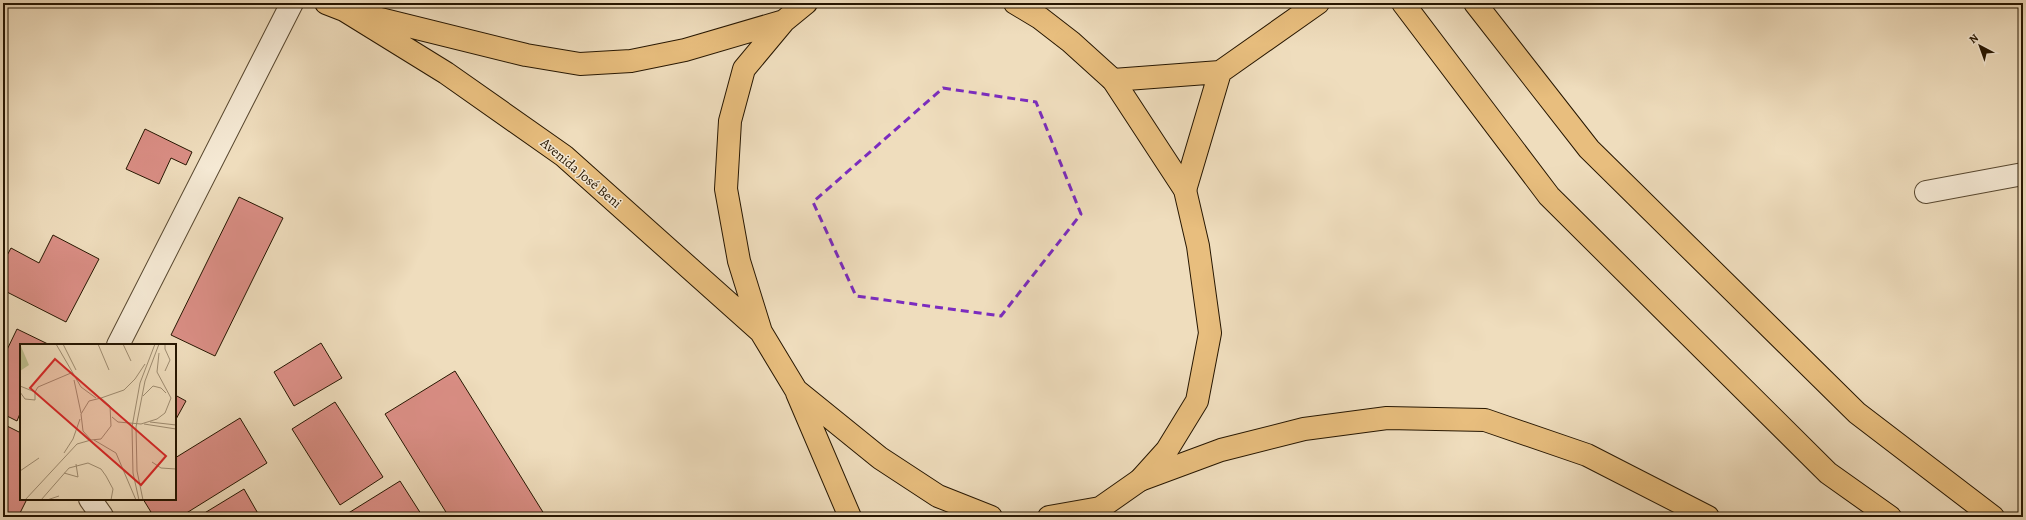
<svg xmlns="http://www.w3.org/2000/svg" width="2026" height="520" font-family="Alegreya,serif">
	<rect width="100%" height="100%" fill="#efddbd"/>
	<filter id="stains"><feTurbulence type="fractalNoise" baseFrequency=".005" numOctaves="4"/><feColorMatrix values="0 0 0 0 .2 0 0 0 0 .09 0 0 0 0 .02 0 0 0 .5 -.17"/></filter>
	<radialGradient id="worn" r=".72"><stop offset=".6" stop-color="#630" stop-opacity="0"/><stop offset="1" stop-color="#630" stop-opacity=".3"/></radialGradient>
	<path fill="#da8e85" stroke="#261601" d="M145,129L192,152L186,165L171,158L159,184L126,169Z
		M239,197L283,218L215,356L171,335Z
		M53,235L99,259L66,322L3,290V263L11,248L39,263Z
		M17,329L50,345H21V411L17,421L3,414V358Z
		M321,343L342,378L294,406L274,372Z
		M455,371L546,517H449L385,414Z
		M175,395L186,401L175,421Z
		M335,402L383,477L340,505L292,429Z
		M240,418L267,463L180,517H154L143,499H175V458Z
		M3,424L21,433V499H27L18,517H3Z
		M400,481L423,517H342Z
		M244,489L260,517H198Z"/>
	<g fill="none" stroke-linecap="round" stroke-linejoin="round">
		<g stroke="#584830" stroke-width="24">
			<path id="minor" d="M1926,192L2023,174
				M118,345L292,3
				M90,499L102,516"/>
		</g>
		<g stroke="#261601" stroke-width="24">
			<path id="major" d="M326,3L344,10L526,55L580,64L631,61L685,50L784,21
				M806,3L784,21L744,69L730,121L726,189L739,261L761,332L796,390L880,458L938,496L991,517
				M1015,3L1040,18L1071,42L1113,80L1185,190L1198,246L1210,333L1197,401L1167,450L1140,480L1100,508L1049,517
				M344,10L446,73L564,156L760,331
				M797,393L850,517"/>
		</g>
		<g stroke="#261601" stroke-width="24">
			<path id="highway" d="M1403,3L1549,196L1828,473L1890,517
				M1475,3L1589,149L1857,413L1993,517
				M1113,80L1220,72L1318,3
				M1185,190L1220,72
				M1140,480L1221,450L1304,429L1387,418L1485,420L1587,455L1708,517"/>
		</g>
		<use href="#minor" stroke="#f5e9d4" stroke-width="22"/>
		<use href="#major" stroke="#e8be7e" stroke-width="22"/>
		<use href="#highway" stroke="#e8be7e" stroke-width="22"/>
	</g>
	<path fill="none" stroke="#7b2cbf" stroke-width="3" stroke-dasharray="8 5" stroke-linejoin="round" d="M943,88L1036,102L1081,214L1001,316L856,296L813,202Z"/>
	<g text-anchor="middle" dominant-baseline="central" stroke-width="3" stroke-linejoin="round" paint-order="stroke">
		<g font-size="14" fill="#261601" stroke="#f5e9d4">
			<text transform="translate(581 173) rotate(40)">Avenida José Beni</text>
		</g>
	</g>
	<g transform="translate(20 344)">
		<rect width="156" height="156" fill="#efddbd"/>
		<path d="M0,0L9,21L0,27Z" fill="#bebf8e"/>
		<path fill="none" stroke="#9f8d72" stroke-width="1" d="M36,0L61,43L76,54M43,0L56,26M78,0L89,26M103,0L111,17M145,27L150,16L145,5V0M54,36L61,69M0,42L15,48V56L5,55L0,48M15,48L18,43L51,29M123,52L133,42L141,44L146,49M81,54L90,62L91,82L81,95L71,96L63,87L61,70L69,57ZM81,54L104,46L115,35L125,20M92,73L98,78L121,80L137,75L145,69L151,54L137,28L139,9M130,78L156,81M124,80L156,85M74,96L96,109L116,156M44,109L53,95L60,75M132,118L141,124L156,125M0,127L19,114M44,129L58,133L56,120M5,156L57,100L71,96M21,156L49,124L68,119L81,125L86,132L93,145L91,156M27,156L39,152M119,156L113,129L112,83L120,39L135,0M123,156L117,127L116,83L125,37L139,0"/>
		<path fill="#d62828" fill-opacity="0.15" stroke="#d62828" stroke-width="2" d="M35,15L146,112L121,141L10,44Z"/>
		<rect width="156" height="156" fill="none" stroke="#261601" stroke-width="2"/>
	</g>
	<rect width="2026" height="520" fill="none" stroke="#efddbd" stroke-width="16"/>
	<rect x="4" y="4" width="2018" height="512" fill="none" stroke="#261601" stroke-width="2"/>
	<rect x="8" y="8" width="2010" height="504" fill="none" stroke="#261601"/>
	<g transform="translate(1980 46) rotate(319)" stroke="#f5e9d4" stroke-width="3" paint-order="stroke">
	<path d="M0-3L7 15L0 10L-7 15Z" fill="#261601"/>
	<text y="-6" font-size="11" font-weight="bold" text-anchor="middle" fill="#261601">N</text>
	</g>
	<rect width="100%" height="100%" filter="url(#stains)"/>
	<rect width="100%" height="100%" fill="url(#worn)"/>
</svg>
